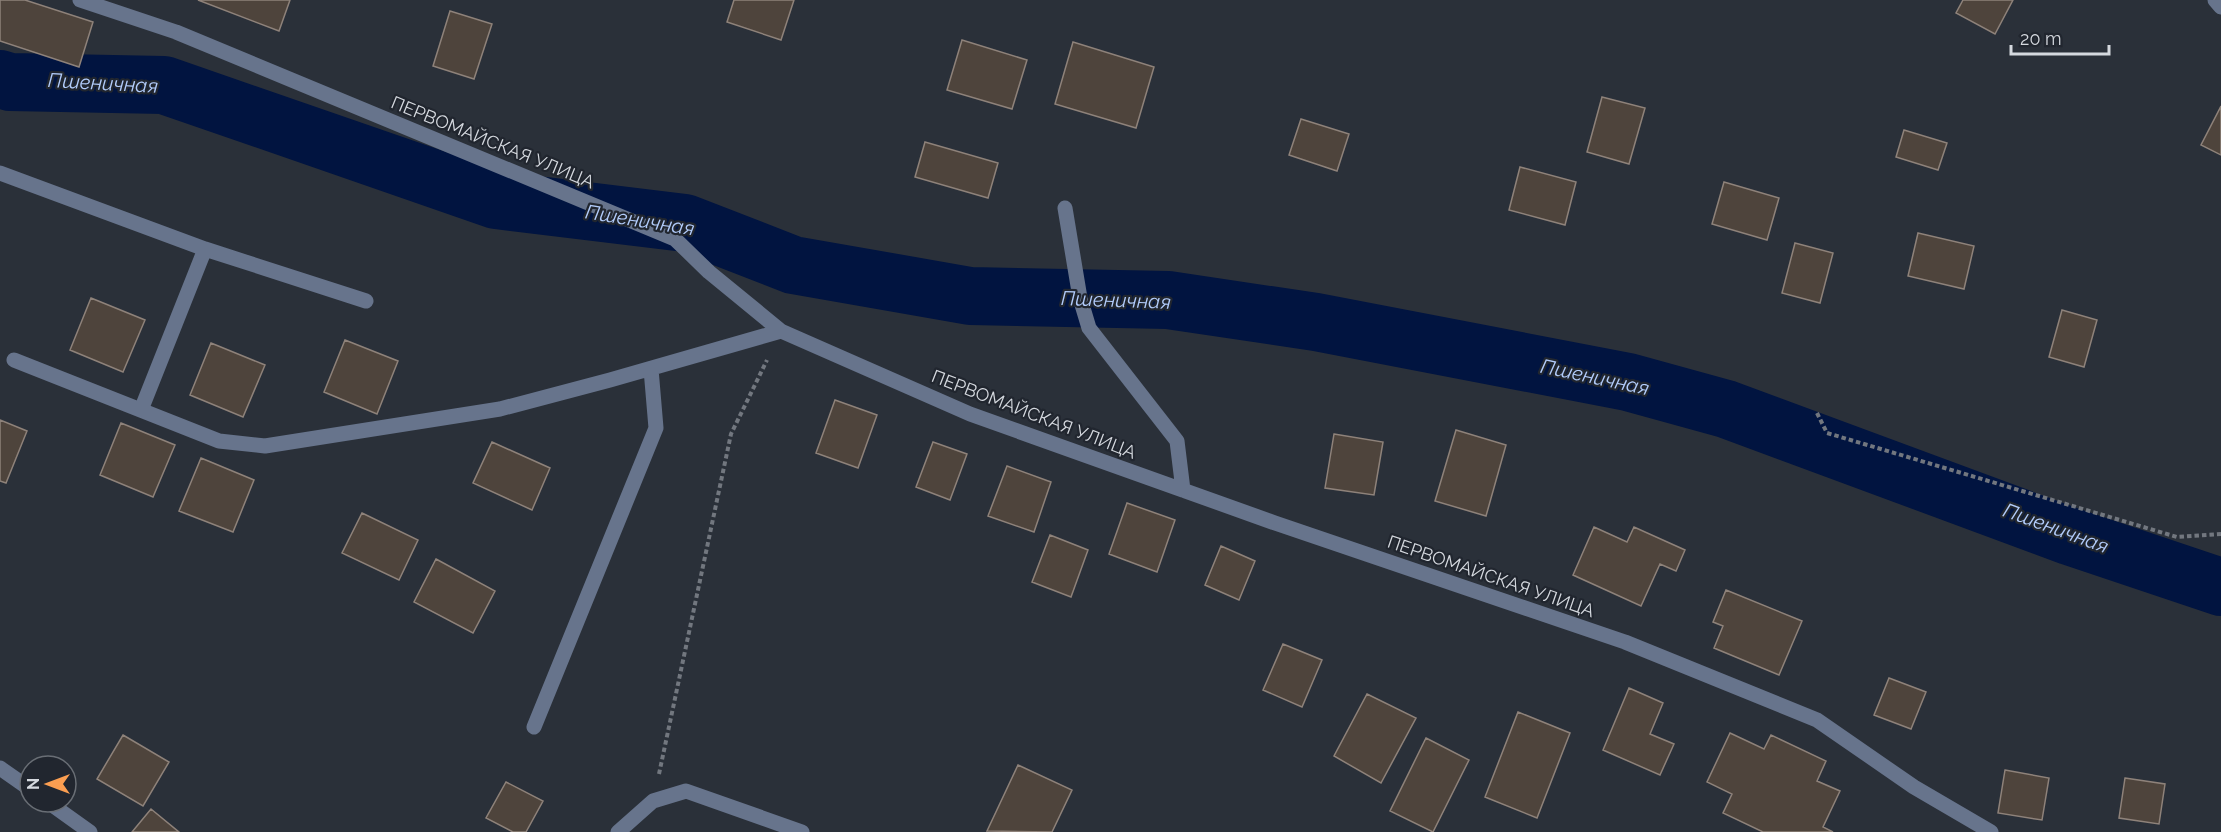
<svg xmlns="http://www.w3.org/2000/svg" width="2221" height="832" font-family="Raleway,sans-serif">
	<rect width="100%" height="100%" fill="#2a3039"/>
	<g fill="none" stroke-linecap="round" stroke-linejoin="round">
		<path stroke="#011440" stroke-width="58" d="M0,79L10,82L164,85L496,200L685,223L793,265L970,296L1168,300L1316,322L1628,382L1726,409L2069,536L2221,587"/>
	</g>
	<path fill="#4e443c" stroke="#8e827a" stroke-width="1.5" d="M0,0H25L93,22L79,67L0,41Z
		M198,0H290L279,31Z
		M734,0H794L781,40L727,22Z
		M1963,0H2013L1995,34L1956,13Z
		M450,11L492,24L474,79L433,66Z
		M962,40L1027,60L1012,109L947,90Z
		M1073,42L1154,67L1136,128L1055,104Z
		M1602,97L1645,108L1629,164L1587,152Z
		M2221,106V155L2201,145Z
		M1301,119L1349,134L1337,171L1289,155Z
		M1904,130L1947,143L1938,170L1896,157Z
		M925,142L998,163L988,198L915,177Z
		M1520,167L1576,182L1565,225L1509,210Z
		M1724,182L1779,198L1767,240L1712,224Z
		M1918,233L1974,246L1964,289L1908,276Z
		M1795,243L1833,253L1820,303L1782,293Z
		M91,298L145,320L123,372L70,350Z
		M2062,310L2097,320L2084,367L2049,357Z
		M345,340L398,361L377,414L324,392Z
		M211,343L265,365L243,417L190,395Z
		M835,400L877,415L858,468L816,453Z
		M0,420L27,431L6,483L0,481Z
		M121,423L175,445L153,497L100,475Z
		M1456,430L1506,445L1486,516L1435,501Z
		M1334,434L1383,442L1374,495L1325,488Z
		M492,442L550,468L532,510L473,483Z
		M933,442L967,454L950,500L916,487Z
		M201,458L254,480L233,532L179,511Z
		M1007,466L1051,482L1034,532L988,516Z
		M1127,503L1175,520L1157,572L1109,554Z
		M362,513L418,540L399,580L342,553Z
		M1594,527L1627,542L1634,527L1685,550L1676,571L1660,564L1641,606L1573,575Z
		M1050,535L1088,550L1071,597L1032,582Z
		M1221,546L1255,561L1239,600L1205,585Z
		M436,559L495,591L473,633L414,602Z
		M1726,590L1802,621L1779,675L1714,648L1723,626L1713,622Z
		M1283,644L1322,660L1302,707L1263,690Z
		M1889,678L1926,692L1911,729L1874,715Z
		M1629,688L1663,703L1650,734L1674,744L1660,775L1603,750Z
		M1367,694L1416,718L1381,783L1334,756Z
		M1518,712L1570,733L1537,818L1485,797Z
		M1730,733L1764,749L1771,735L1826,761L1817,781L1840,791L1823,827L1833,832H1763L1723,813L1732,794L1707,782Z
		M123,735L169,762L143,806L97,779Z
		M1426,738L1469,760L1433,832L1390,811Z
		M1018,765L1072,790L1052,832L987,831Z
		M2005,770L2049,778L2042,820L1998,813Z
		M2125,778L2165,784L2159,824L2119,818Z
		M506,782L543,801L526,832H513L486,818Z
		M151,809L179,832H132Z"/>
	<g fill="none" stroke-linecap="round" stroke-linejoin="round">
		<path stroke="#72777f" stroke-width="4" stroke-dasharray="4.5 3" stroke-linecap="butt" d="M1817,413L1827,433L2177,537L2221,534
			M659,774L731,434L767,360"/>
		<path stroke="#67748c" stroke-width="15" d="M80,0L176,32L675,239L709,272L781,331L970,414L1275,523L1625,642L1817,720L1914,787L1991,832
			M2215,0L2221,7
			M0,173L205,249L366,301
			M1065,208L1080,298L1089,328L1177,441L1183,490
			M14,360L219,441L265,446L500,409L610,380L781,331
			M141,410L205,249
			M534,727L656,428L651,369
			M0,768L30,789
			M48,802L90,832
			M618,832L653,801L686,791L802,832"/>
	</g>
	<g text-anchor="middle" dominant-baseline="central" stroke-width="4.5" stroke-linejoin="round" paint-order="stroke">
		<g font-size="18" fill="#d5d9df" stroke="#21262f">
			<text transform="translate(493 142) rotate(22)">ПЕРВОМАЙСКАЯ УЛИЦА</text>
			<text transform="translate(1034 414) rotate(21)">ПЕРВОМАЙСКАЯ УЛИЦА</text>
			<text transform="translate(1491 576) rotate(19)">ПЕРВОМАЙСКАЯ УЛИЦА</text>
		</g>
		<g font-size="20" font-style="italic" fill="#b2ccfb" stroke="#21262f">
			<text transform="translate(103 83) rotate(3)">Пшеничная</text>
			<text transform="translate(640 220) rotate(9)">Пшеничная</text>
			<text transform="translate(1116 300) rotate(2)">Пшеничная</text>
			<text transform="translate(1595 377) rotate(12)">Пшеничная</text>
			<text transform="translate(2056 528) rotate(20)">Пшеничная</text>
		</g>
	</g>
	<g transform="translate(48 784) rotate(270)"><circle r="28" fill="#21262f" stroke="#696e75" stroke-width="1.5"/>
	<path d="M0-4.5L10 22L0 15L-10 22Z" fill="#fb9e51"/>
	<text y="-9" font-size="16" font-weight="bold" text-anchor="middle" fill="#d5d9df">N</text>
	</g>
	<path d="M2011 45v9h98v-9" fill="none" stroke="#d5d9df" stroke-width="3"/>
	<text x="2020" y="45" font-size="18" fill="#d5d9df" stroke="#21262f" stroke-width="4.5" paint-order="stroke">20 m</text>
</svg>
